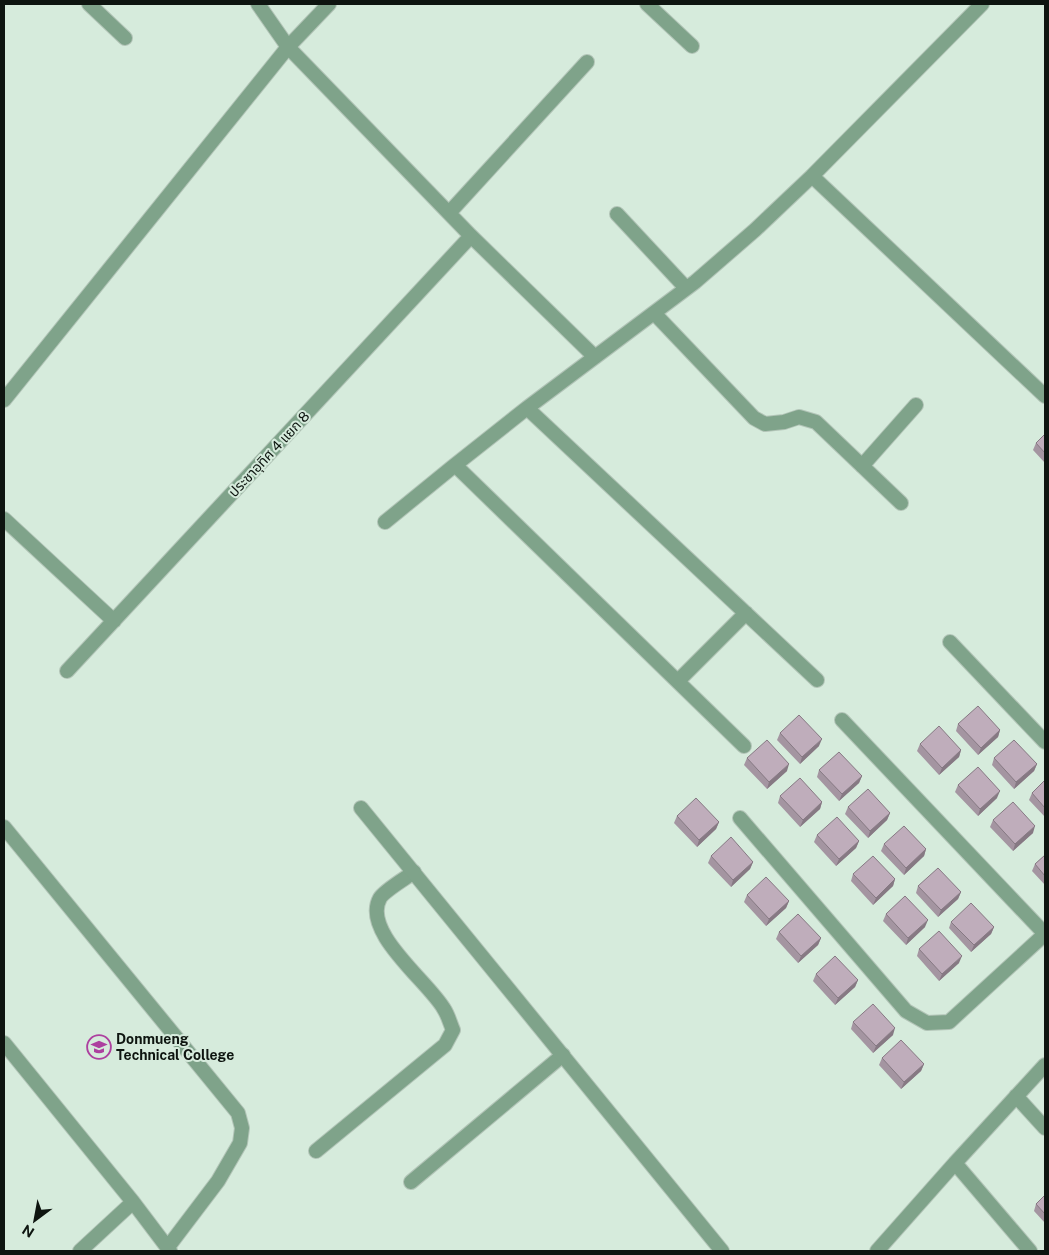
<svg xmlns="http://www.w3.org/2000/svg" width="1049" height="1255" font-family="'Public Sans','Noto Sans Thai',sans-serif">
	<rect width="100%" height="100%" fill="#d6ebdc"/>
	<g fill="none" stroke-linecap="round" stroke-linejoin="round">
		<g stroke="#b2c4b7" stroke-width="16">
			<path id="service" d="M4,827L238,1113L242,1128L240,1143L218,1181L168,1247
				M4,1043L133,1202
				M316,1151L445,1045L453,1030C450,1023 448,1015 444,1009C429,982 361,932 380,898C385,890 406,878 414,872
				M411,1182L563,1055
				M80,1251L133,1202L170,1251"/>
		</g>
		<g stroke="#b2c4b7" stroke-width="16">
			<path id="minor" d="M89,4L125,38
				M258,4L288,47L471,236L595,357
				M647,4L692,46
				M812,176L1045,396
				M449,213L587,62
				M617,214L686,288
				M654,313L754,418L765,424L784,422L799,417L816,422L901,503
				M4,400L288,47L329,4
				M527,408L817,680
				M862,466L916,405
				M4,519L114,621
				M385,522L455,465
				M950,642L1045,742
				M67,671L471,236
				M678,681L746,613
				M842,720L1045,934
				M744,746L455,465L527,408L695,282L755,230L812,176L982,4
				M361,808L722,1251
				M740,818L906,1011L927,1023L949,1022L1045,934
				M1016,1096L1045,1128
				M955,1163L1045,1065
				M877,1251L955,1163L1030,1251"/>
		</g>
		<use href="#service" stroke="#7fa38a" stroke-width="14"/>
		<use href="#minor" stroke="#7fa38a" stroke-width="14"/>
	</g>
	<path fill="#a495a1" d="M1045,434V463L1033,450L1036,443Z
		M958,724L1000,730L998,737L978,755L956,731Z
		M780,733L819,746L800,764L777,740Z
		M920,744L961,750L959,757L939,775L917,751Z
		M747,758L787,771L767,789L744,765Z
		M994,758L1037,764L1034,771L1014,789L992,765Z
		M819,770L862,776L859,783L839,801L817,777Z
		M1045,780V817L1029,800L1032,793Z
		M958,785L997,798L978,816L955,792Z
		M780,796L822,802L820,809L800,827L778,803Z
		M848,807L890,813L887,820L868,838L845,814Z
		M677,816L719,822L716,829L697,847L674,823Z
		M993,820L1033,833L1013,851L990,827Z
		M817,835L859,841L856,848L836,866L814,842Z
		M884,844L926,849L924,856L904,875L881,851Z
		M1045,855V885L1032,871L1035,864Z
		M711,856L753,862L750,869L731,887L708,863Z
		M853,874L895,879L893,886L873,905L851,881Z
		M918,886L961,892L958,899L938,917L916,893Z
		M747,895L789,901L786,908L766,926L744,902Z
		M886,914L925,927L906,945L883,921Z
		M951,922L994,927L991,934L971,952L949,928Z
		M779,932L821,938L818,945L798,963L776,939Z
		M919,949L959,963L939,981L917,956Z
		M816,974L858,980L855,987L835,1005L813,981Z
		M853,1022L893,1035L873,1053L851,1029Z
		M882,1058L924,1064L921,1071L901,1089L879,1065Z
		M1045,1195V1223L1034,1211L1036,1204Z"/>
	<path fill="#867983" d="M1000,730L998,737L978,755L981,748Z
		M822,739L819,746L800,764L802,757Z
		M961,750L959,757L939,775L942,768Z
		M789,764L787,771L767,789L769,782Z
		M1037,764L1034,771L1014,789L1016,782Z
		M862,776L859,783L839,801L842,794Z
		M1000,791L997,798L978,816L980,809Z
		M822,802L820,809L800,827L803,820Z
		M890,813L887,820L868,838L870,831Z
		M719,822L716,829L697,847L699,840Z
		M1035,826L1033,833L1013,851L1015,844Z
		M859,841L856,848L836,866L839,859Z
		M926,849L924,856L904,875L906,868Z
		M753,862L750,869L731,887L733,880Z
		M895,879L893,886L873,905L876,898Z
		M961,892L958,899L938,917L941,910Z
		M789,901L786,908L766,926L769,919Z
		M928,920L925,927L906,945L908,938Z
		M994,927L991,934L971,952L974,945Z
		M821,938L818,945L798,963L801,956Z
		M962,956L959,963L939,981L942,974Z
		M858,980L855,987L835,1005L838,998Z
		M895,1028L893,1035L873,1053L876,1046Z
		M924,1064L921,1071L901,1089L904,1082Z"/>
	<path fill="#bfadbb" stroke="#867983" d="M1045,434V453L1036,443Z
		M978,706L1000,730L981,748L958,724Z
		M799,715L822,739L802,757L780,733Z
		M939,726L961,750L942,768L920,744Z
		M767,740L789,764L769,782L747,758Z
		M1014,740L1037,764L1016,782L994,758Z
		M839,752L862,776L842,794L819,770Z
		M978,767L1000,791L980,809L958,785Z
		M800,778L822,802L803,820L780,796Z
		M1045,780V808L1032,793Z
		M868,789L890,813L870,831L848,807Z
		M696,798L719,822L699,840L677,816Z
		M1013,802L1035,826L1015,844L993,820Z
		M837,817L859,841L839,859L817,835Z
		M904,826L926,849L906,868L884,844Z
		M731,837L753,862L733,880L711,856Z
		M1045,855V876L1035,864Z
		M873,856L895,879L876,898L853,874Z
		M938,868L961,892L941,910L918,886Z
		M766,877L789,901L769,919L747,895Z
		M905,896L928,920L908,938L886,914Z
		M971,903L994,927L974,945L951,922Z
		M798,914L821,938L801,956L779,932Z
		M939,931L962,956L942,974L919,949Z
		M835,956L858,980L838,998L816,974Z
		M873,1004L895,1028L876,1046L853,1022Z
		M901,1040L924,1064L904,1082L882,1058Z
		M1045,1195V1214L1036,1204Z"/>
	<defs>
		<g id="university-ring" transform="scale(1.25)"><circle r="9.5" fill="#d6ebdc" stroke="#ad409f" stroke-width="1.5"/><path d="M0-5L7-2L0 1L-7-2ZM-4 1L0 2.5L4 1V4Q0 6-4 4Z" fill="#ad409f"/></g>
	</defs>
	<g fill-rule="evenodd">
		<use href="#university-ring" x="99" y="1047"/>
	</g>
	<g text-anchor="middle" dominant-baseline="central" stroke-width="4" stroke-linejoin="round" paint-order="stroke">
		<g font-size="14" fill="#0e1510" stroke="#d6ebdc">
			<text transform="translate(269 454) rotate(-47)">ประชาอุทิศ 4 แยก 8</text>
		</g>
		<g font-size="14" font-weight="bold" fill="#0e1510" stroke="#d6ebdc" text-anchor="start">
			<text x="116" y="1039">Donmueng<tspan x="116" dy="16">Technical College</tspan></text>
		</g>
	</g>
	<rect width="1049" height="1255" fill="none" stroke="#0e1510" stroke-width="10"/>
	<g transform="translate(35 1220) rotate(212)" stroke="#d6ebdc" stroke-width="4" paint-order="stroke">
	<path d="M0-4L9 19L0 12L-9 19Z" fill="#0e1510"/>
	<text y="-8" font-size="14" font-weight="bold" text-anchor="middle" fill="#0e1510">N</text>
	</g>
</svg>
